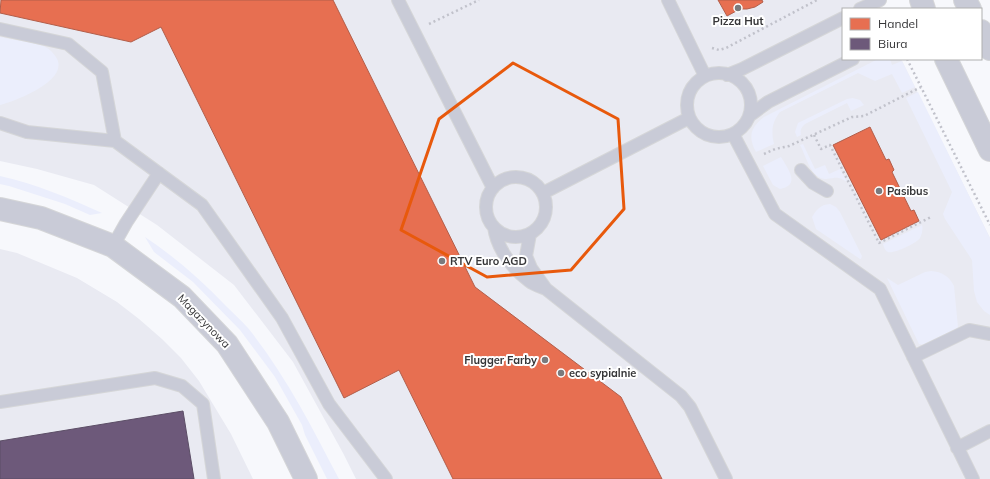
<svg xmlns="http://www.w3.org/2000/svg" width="990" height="479" font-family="Mulish,sans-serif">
	<rect width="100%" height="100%" fill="#f7f8fc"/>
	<path fill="#e9eaf2" d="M0,0H867L872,9H843V59H901L990,238V479H356L343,453L293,362L234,285L157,225L94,185L37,169L0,161Z
		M0,249L17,253L77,278L117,302L139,319L162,339L181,358L199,381L231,434L253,479H0Z"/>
	<path fill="#ebeefc" d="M0,37C11,40 36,42 45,47C50,49 53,53 56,57C71,80 16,101 0,105Z
		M878,59H890L892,65L902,61L915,87L902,93L892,74L875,81L858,73L780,112C772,122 771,131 774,144L756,152C748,137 750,128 764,117Z
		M918,92L990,238V315L984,311L977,302L974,291L972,260L945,219L943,214L952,192L906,98Z
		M853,98L860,100L864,105L851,111L847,103L805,124C801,128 800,130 801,135L797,137L795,132L798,123L847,99Z
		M803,144L815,169L825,165L829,174L840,169L847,182C838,176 837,178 826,179C811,179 806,156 800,145Z
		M781,157C788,169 801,185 780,189L773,185L763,166Z
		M0,176C36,184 69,198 102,213L90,215L65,204L9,186L0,184Z
		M830,204L836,207L840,212L862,256L861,259H860L816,229L812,217C817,209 820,205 830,204Z
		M922,225C923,229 922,234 920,238C917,243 894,254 888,252C885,251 884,247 883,244Z
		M145,237C175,257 201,280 226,306C233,313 241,320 248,328C285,374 312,427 339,479H327L305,435L302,425L275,377L240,330L193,282L154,252Z
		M931,271C942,272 949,276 954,286L958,327L954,330L924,345L919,344L887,278L898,285L925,272Z"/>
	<path fill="#e76f51" stroke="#b25e4a" d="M1,0H333L475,287L621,397L662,479H453L399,370L344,398L161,27L131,42L0,13Z
		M718,0H762L763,2L755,7L747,9H740L727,16Z
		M870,127L886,160L889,159L894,170L892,172L911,211L914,210L919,221L881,240L833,145Z"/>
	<path fill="#6d597a" stroke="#5c4e66" d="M183,411L194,479H0V441Z"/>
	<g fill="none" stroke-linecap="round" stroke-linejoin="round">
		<g stroke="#d5d6d8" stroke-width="14">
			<path id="lane" d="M398,0L493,188
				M668,0L705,76
				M860,9L880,0
				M0,29L68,44L102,72L115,141
				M687 105a32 32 0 1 1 64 0a32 32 0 1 1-64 0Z
				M727,75L742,69L843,18
				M749,116L768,102L853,59
				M0,123L27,132L115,141L202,205L282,318L329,404L386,479
				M733,134L775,214L880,289L973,479
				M801,170L813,183L827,191
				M486 207a30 30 0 1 1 60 0a30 30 0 1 1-60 0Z
				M543,193L689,118
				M494,227C497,249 512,268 529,281C534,285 541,287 546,289
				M530,234L526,256L531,268L546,289L681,396L690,407L726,479
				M113,246L126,223L159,173
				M913,357L969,330L990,334
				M0,402L155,378L182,386L203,404L214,479
				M957,448L990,431"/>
		</g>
		<g stroke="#d5d6d8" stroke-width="24">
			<path id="street" d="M921,0L924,9
				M965,0L970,9
				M981,31L990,49
				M946,59L990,150
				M0,209L41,218L113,246L182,297L227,344L278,422L306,479"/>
		</g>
		<path stroke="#c1c2cb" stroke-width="2.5" stroke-dasharray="2 3" stroke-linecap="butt" d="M429,24L479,0
			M712,48L719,50L726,48L817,0
			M907,59L990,225
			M814,135L821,149L830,145L879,243L931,217
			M764,154L775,149L789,146L852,117L864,116L921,87"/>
		<use href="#lane" stroke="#c9cbd7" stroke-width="12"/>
		<use href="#street" stroke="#c9cbd7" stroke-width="22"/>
	</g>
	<path fill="none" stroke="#e8590c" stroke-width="3" stroke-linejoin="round" d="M513,63L618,119L624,209L571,270L487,277L401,230L439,119Z"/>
	<g fill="#7a7a7d" stroke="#fff" stroke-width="1.5">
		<circle cx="738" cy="8" r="4"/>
		<circle cx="879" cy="191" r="4"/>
		<circle cx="442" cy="261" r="4"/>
		<circle cx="545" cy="360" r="4"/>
		<circle cx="561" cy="373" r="4"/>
	</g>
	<g text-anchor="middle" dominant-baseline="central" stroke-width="4" stroke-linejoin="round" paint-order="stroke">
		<g font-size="11" font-weight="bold" fill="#363638" stroke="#fff" text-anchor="start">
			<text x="738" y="21" text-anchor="middle">Pizza Hut</text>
			<text x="887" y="191">Pasibus</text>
			<text x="450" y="261">RTV Euro AGD</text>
			<text x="537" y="360" text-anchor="end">Flugger Farby</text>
			<text x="569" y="373">eco sypialnie</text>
		</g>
		<g font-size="11" fill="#363638" stroke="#fff">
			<text transform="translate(204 321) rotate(46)">Magazynowa</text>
		</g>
	</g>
	<rect x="842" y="8" width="140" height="52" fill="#ffffff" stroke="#afafaf"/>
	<rect x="850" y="18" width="20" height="12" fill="#e76f51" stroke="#afafaf"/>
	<text x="878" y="28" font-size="12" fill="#363638">Handel</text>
	<rect x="850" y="38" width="20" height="12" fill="#6d597a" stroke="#afafaf"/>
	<text x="878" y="48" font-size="12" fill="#363638">Biura</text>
</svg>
